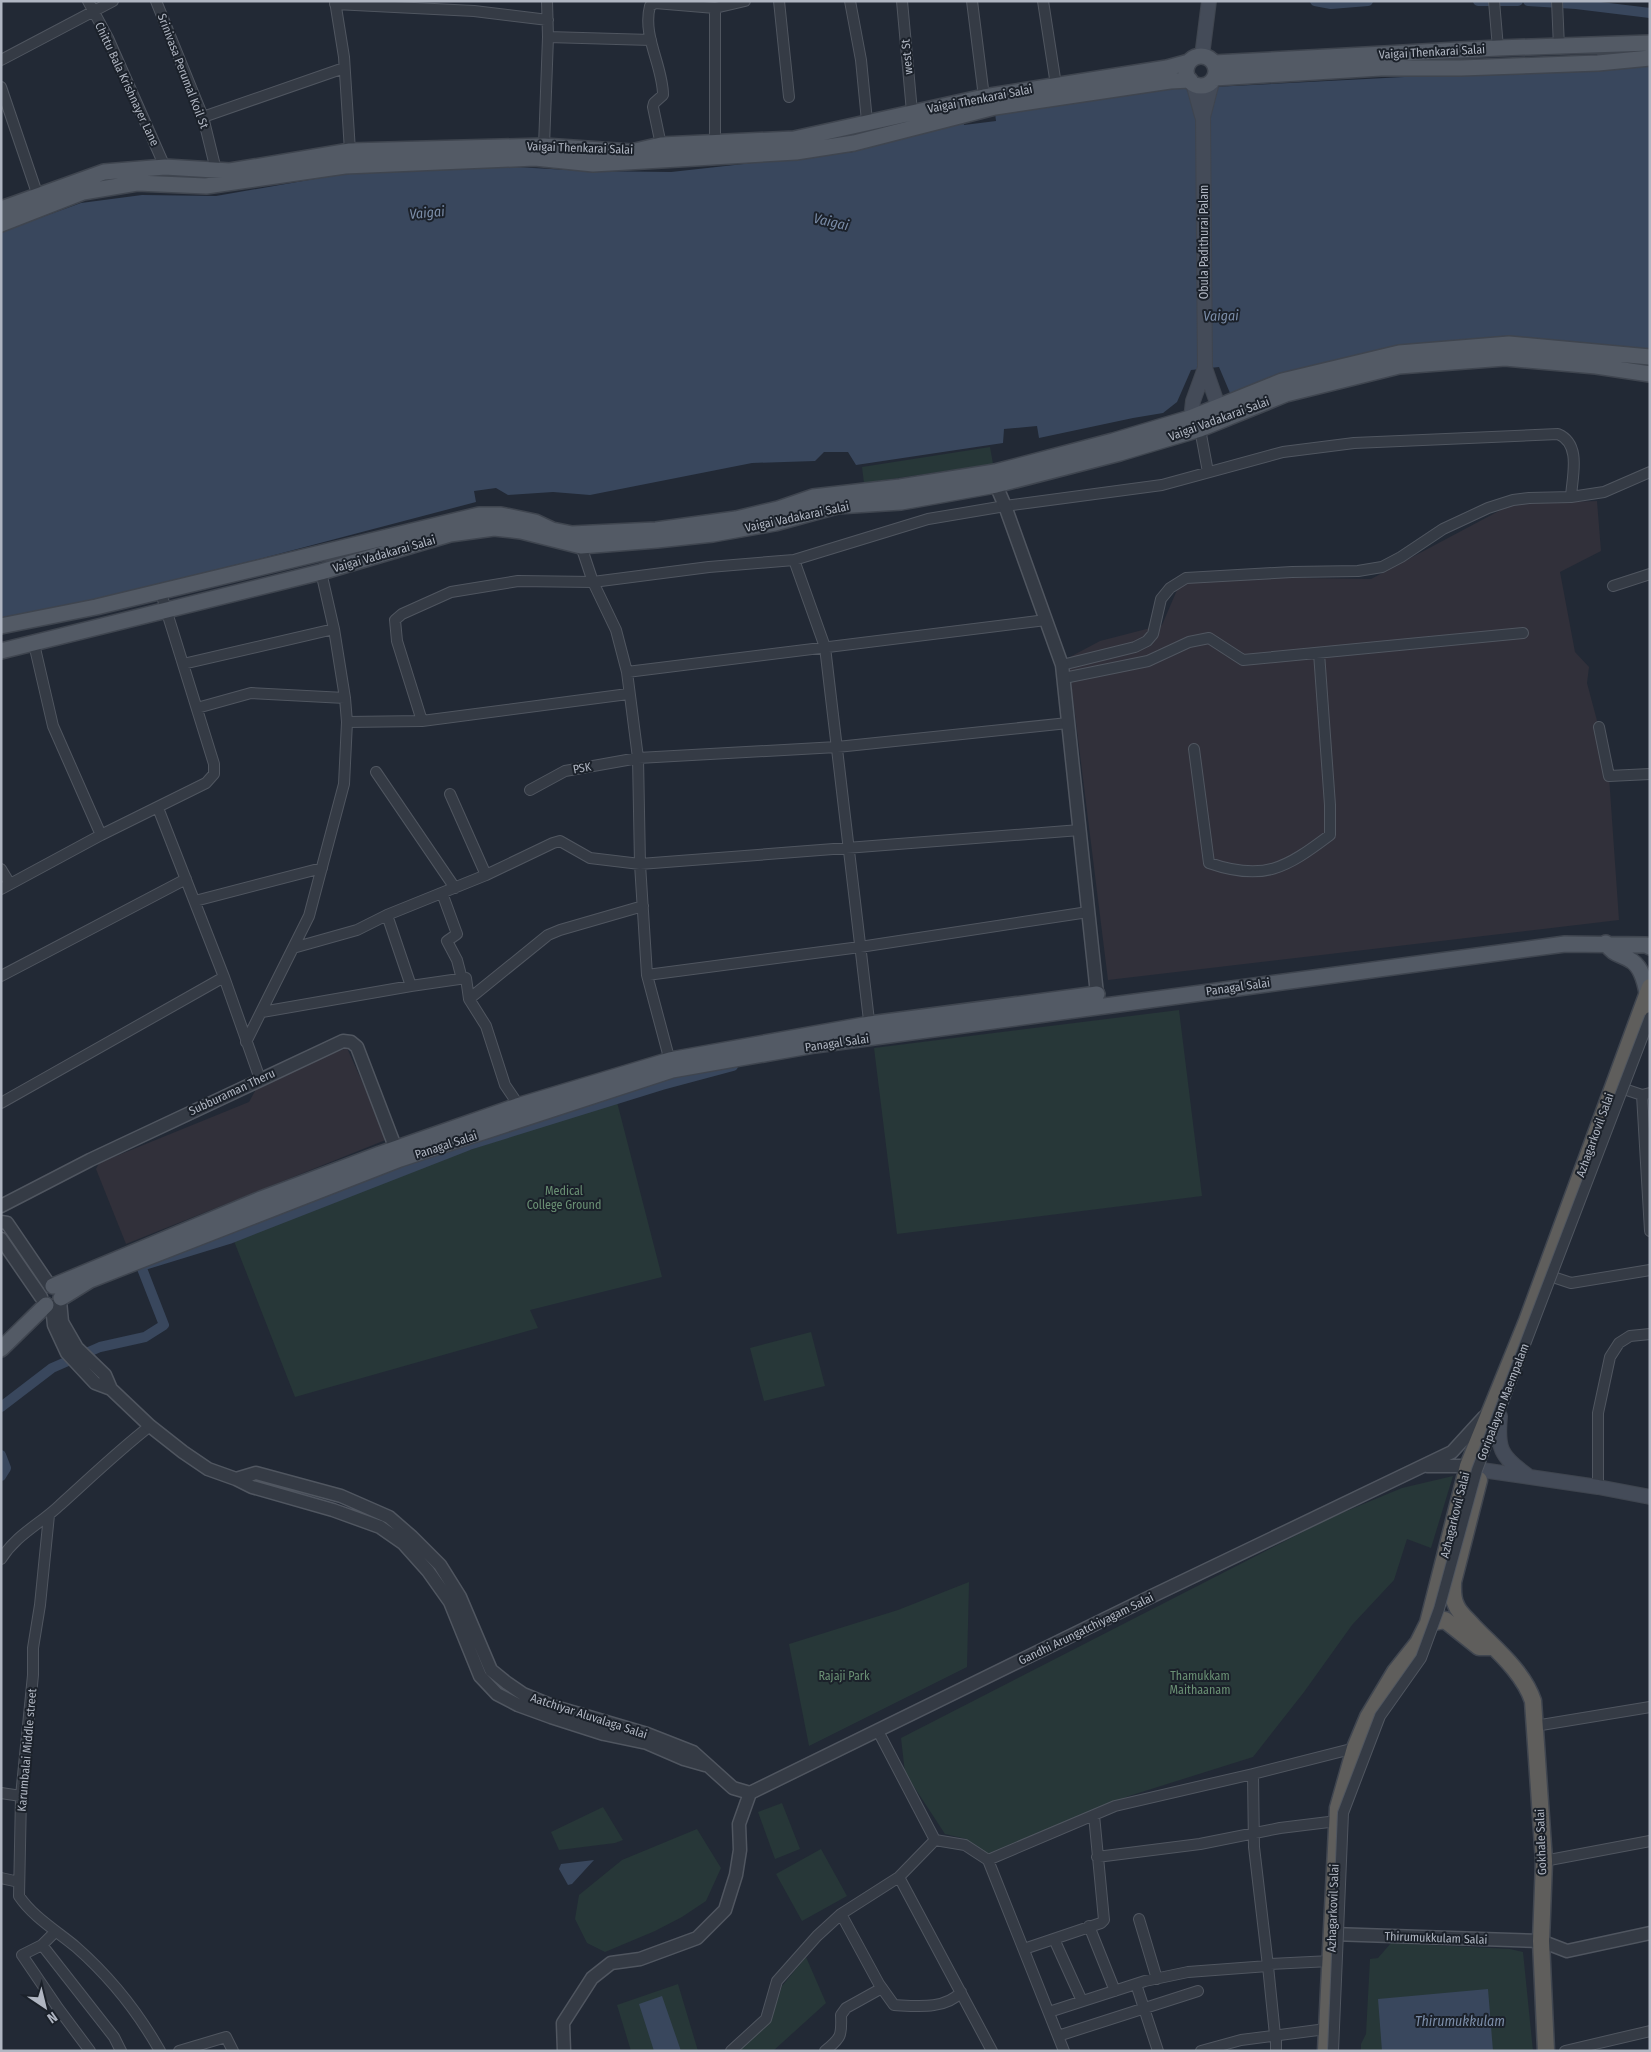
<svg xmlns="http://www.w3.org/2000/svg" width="1651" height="2052" font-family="'Fira Sans Condensed',sans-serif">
	<rect width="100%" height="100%" fill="#222935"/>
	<path fill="#31303a" d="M1597,501L1601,551L1560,572L1575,652L1589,667L1587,683L1608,762L1619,920L1108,980L1068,658L1100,641L1162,625L1183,576L1371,579L1512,504Z
		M347,1048L388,1139L126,1244L96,1169L99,1163L249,1102L261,1080Z"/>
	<path fill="#273738" d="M990,447L993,464L864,483L862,467Z
		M1179,1010L1202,1196L897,1234L874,1048Z
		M617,1102L662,1277L530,1310L538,1328L295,1397L234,1241L463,1152Z
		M811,1332L825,1386L764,1401L750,1348Z
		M1453,1476L1431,1548L1407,1539L1394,1580L1352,1625L1304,1692L1253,1757L1129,1796L987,1854L966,1839L945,1834L905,1773L901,1738L1332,1517L1402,1488Z
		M969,1582L967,1667L809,1746L789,1644L898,1610Z
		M782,1803L800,1849L775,1859L758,1812Z
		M603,1807L623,1840L615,1843L559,1850L551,1832Z
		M697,1829L721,1868L706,1901L682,1917L655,1931L605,1952L587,1943L575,1919L579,1895L622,1860Z
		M821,1849L847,1896L802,1921L776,1874Z
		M1391,1943L1510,1949L1523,1952L1533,2051H1361V2044L1366,2034L1370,1959L1378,1958Z
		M806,1957L826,2003L773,2051H738L770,2022L782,1986Z
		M678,1984L698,2051H631L617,2005Z"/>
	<path fill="#39475d" d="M1650,65V352L1505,337L1234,396L1230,393L1219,367L1191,370L1177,402L1163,413L1133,418L1039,438L1037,426L1004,429L1003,443L856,465L848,452H824L815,461L752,463L590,495L553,492L508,495L496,488L474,491L476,502L263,558L1,622V232L81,203L142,195L216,196L349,173L436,167H516L585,171L671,172L853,152L963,119L964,125L996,121L995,113L1174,89L1404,77L1603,70Z
		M594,1860L572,1884L568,1885L559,1869L561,1864Z
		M1488,1989L1493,2051H1382L1378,1999Z
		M662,1996L681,2051H654L639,2004Z"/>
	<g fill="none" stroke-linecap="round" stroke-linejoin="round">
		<path stroke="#39475d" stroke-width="10" d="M1315,1L1331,4L1368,1
			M1478,1H1518
			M1528,1L1576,4L1650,13
			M1,1407L52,1368L100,1347L145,1337L164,1325L141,1266L229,1239L469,1145L662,1085L733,1066
			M1,1455L6,1468L1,1476"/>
		<g stroke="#505660" stroke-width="12">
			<path id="minor" d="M88,1L108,38L165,167
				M156,1L203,117L216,170
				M335,1L344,57L350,151
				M779,1L789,97
				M850,1L861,60L867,121
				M902,1L912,112
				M972,1L984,97
				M1043,1L1056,85
				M1494,1L1498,48
				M1557,1L1559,47
				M335,4L474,11L548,20
				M548,37L651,40
				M1,60L113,1
				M1,87L38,196
				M203,117L344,68
				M715,143V8L745,1
				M661,145L653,107L654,103L663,95C663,66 642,36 650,6L655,3L715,8
				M544,146L548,37L547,1
				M1200,429L1208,472
				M581,546L593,582L616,630L627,672L638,758L640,864L647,975L671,1065
				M794,560L825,647L870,1029
				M1613,586L1650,574
				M34,644L53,726L101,835
				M183,664L334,629
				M1062,665L1135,647L1147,641L1153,634L1161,599L1170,588L1186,578L1292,572L1358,571L1382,567L1401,557L1443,529L1488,508L1513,500L1529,498L1571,497L1604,492L1650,472
				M627,672L1046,620
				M1064,678L1148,661L1189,642L1209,638L1243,660L1523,633
				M197,708L251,693L345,698
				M422,721L397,641L395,620L402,614L451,592L518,581L593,582L709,567L794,560L928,519L1005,506L1162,485L1283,452L1354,443L1558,434C1582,444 1572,477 1571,497
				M347,722L422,721L628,694
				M1599,727L1609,776L1650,774
				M1194,749L1209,863C1264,882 1286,868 1330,835V805L1319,653
				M376,772L455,888
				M530,790L565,771L638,758L837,747L1068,723
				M450,794L486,875
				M158,808L224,977L260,1079
				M1,869L10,884
				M1,889L101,835L206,783L214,774V764L160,590
				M442,893L457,934L447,941L457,960L462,979
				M195,901L322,868
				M387,915L411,986
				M293,948L357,930L387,915L486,875L553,843L560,841L590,858L640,864L1080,830
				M647,975L860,947L1088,912
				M1,976L186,879
				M469,999L548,935L560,930L643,906
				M262,1012L411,986L466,978L469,999L486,1026L505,1085L522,1110
				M246,1042L309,916L344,784L347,722L345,698L334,629L321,572
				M1627,1090L1642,1095L1650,1093
				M1642,1095L1650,1231
				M1,1103L224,977
				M1556,1278L1571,1283L1650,1270
				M1598,1487V1413L1610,1357L1619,1343L1630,1336L1650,1334
				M49,1515L40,1605L33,1648V1675L21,1796L19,1896C33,1917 57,1931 76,1947C109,1976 138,2012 160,2051
				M1,1559C17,1534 39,1525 60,1505C90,1478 118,1451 150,1426
				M1535,1726L1650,1707
				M878,1731L935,1840L899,1877L992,2051
				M1,1793L21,1796
				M935,1840L965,1845L988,1860L1064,2051
				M1097,1857L1200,1844L1280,1828L1337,1821
				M988,1860L1115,1806L1253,1774
				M1544,1861L1650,1841
				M1,1878L19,1882
				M841,1914L879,1984L894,2005C916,2006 945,2010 961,1992
				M1139,1919L1157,1979
				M1089,1926L1115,1991
				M55,1932L42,1945L22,1955L58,2008L90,2051
				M1054,1939L1082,2001
				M42,1945L114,2037L121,2051
				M1024,1949L1101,1923L1104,1920L1094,1815
				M1268,1964L1331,1961
				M1268,1966L1275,2035
				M1136,1984L1158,2051
				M1049,2012L1145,1981L1188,1972L1268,1966L1254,1847L1253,1774L1355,1748
				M1058,2036L1198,1991
				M179,2051L226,2037L233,2051
				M731,2051L766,2019L777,1981L817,1936L841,1914L899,1877
				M825,2051C841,2038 842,2036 841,2015L846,2008L882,1988
				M1201,2051L1241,2040L1326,2029
				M1276,2051V2035
				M1565,2051L1650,2031"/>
		</g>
		<g stroke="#505660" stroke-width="15">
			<path id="tertiary" d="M995,476L996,485L1005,506L1062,665L1097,994
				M1,1206L90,1160L343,1041L351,1042L357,1047L399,1157
				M1,1222L7,1223L50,1286
				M1,1239L41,1297
				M60,1301L62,1322L77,1348L105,1375L111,1389L150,1426L183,1452L208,1469L236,1479L252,1487L333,1510L380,1527L403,1543L428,1571L450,1602L480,1676L497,1694L518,1705L551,1717L604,1734L647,1743L684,1759L705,1765
				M52,1306L54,1325L67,1353L95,1383L111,1389
				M1427,1466H1468
				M236,1479L256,1473L341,1496L389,1517L412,1537L440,1565L460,1597L491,1670L507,1683L523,1694L555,1707L647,1734L693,1752L733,1788L750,1793
				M750,1793L1148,1598L1452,1452L1484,1417
				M1332,1934L1541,1941L1567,1951L1650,1933
				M564,2051L563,2023L592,1978L611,1963L640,1959L697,1938L725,1910L736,1875L740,1850L739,1824L750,1793"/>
		</g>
		<g stroke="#3f454f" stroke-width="16">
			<path id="secondary" d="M1202,56L1209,1
				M1193,83L1202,116
				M1205,368L1222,417
				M1190,428L1193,401L1205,368L1203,117L1212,82
				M1500,1416C1497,1448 1500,1456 1527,1475
				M1482,1470L1598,1487L1650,1497"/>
		</g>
		<g stroke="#3f454f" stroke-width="18">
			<path id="primary" d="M1186 71a15 15 0 1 1 30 0a15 15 0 1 1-30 0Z
				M1214,63L1498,48L1650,43
				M1214,78L1381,68H1461L1598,63L1650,58
				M1,209L104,172L165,167L230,171L350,151L544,146L631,152L661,145L794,139L984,97L1167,68L1189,62
				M1,224L83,192L137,183L206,186L345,166L535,158L593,164L796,152L854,143L995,107L1170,81L1190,80
				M1,626L96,607L479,515H501L535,522L552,530L572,534L656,530L736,519L778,509L813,497L900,487L995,472L1113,441L1190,418L1282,381L1399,353L1509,344L1650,357
				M1,651L321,572L450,534L494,528L521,531L581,546L657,540L713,534L775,523L837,506L901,502L996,485L1120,453L1200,429L1286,394L1399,366L1505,358L1596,366L1650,374
				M1606,943C1614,956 1620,953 1632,961C1642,968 1645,982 1647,993
				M53,1286L261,1199L380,1154L517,1106L670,1060L870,1024L1097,994
				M61,1298L90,1280L400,1159L672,1070L815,1045L1565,944L1646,945L1650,947
				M1,1349L46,1305"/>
		</g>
		<g stroke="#404650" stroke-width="19">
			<path id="trunk" d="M1479,1480L1453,1582C1453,1590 1452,1597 1456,1605C1459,1613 1467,1619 1473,1626C1495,1649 1523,1671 1533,1701L1544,1861L1541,1941L1546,2051
				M1428,1623L1445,1620L1479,1647H1493
				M1326,2051L1338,1808L1355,1748L1368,1717L1395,1672L1418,1643L1428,1623L1468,1466L1527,1321L1650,987"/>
		</g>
		<use href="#minor" stroke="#353b45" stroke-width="10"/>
		<use href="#tertiary" stroke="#353b45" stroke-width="12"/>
		<use href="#secondary" stroke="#444b58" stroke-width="14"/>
		<use href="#primary" stroke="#535a65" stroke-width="15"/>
		<use href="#trunk" stroke="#5f5e5c" stroke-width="16"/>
		<g stroke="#505660" stroke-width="12" stroke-linecap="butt">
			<path id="minor-bridge" d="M1333,2051L1343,1813L1380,1716L1421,1658L1439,1609L1477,1470L1650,1017"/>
		</g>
		<use href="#minor-bridge" stroke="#353b45" stroke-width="10"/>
	</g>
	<g text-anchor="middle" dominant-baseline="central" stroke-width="4" stroke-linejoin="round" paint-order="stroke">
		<g font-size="12" fill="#b0b6c2" stroke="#1b212a">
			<text transform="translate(1432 52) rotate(-3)">Vaigai Thenkarai Salai</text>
			<text transform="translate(907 57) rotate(-95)">west St</text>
			<text transform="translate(183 71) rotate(69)">Srinivasa Perumal Koil St</text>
			<text transform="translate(127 84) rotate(65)">Chittu Bala Krishnayer Lane</text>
			<text transform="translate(980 99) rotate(-11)">Vaigai Thenkarai Salai</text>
			<text transform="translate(580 148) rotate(2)">Vaigai Thenkarai Salai</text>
			<text transform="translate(1204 242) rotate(-90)">Obula Padithurai Palam</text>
			<text transform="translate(1219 419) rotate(-20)">Vaigai Vadakarai Salai</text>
			<text transform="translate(797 517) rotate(-12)">Vaigai Vadakarai Salai</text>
			<text transform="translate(384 554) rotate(-16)">Vaigai Vadakarai Salai</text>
			<text transform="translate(582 768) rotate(-10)">PSK</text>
			<text transform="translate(1238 987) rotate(-8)">Panagal Salai</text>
			<text transform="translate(837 1043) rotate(-8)">Panagal Salai</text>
			<text transform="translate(232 1092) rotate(-25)">Subburaman Theru</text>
			<text transform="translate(1595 1135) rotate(-70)">Azhagarkovil Salai</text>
			<text transform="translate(446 1145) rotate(-18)">Panagal Salai</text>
			<text transform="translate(1503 1402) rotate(-69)">Goripalayam Maempalam</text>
			<text transform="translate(1455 1515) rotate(-76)">Azhagarkovil Salai</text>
			<text transform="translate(1086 1629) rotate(-26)">Gandhi Arungatchiyagam Salai</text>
			<text transform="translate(589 1716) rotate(18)">Aatchiyar Aluvalaga Salai</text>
			<text transform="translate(27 1750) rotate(-85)">Karumbalai Middle street</text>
			<text transform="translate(1541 1842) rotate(-92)">Gokhale Salai</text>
			<text transform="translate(1333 1908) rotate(-88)">Azhagarkovil Salai</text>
			<text transform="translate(1436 1938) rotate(2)">Thirumukkulam Salai</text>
		</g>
		<g font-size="12" fill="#6a9074" stroke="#1b212a">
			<text x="564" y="1191">Medical<tspan x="564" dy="14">College Ground</tspan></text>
			<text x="844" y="1676">Rajaji Park</text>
			<text x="1200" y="1676">Thamukkam<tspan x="1200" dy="14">Maithaanam</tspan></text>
		</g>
		<g font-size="14" font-style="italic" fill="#7b8da8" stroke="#1b212a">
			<text transform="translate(427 213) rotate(-5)">Vaigai</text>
			<text transform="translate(831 222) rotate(13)">Vaigai</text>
			<text transform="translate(1221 316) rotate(-1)">Vaigai</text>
			<text x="1460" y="2021">Thirumukkulam</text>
		</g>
	</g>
	<rect width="1651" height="2052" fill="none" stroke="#b0b6c2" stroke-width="5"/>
	<g transform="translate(45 2007) rotate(145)" stroke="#1b212a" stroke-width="4" paint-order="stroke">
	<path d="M0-4L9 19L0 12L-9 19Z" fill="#b0b6c2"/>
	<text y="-8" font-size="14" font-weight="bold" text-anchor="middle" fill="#b0b6c2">N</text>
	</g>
</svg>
